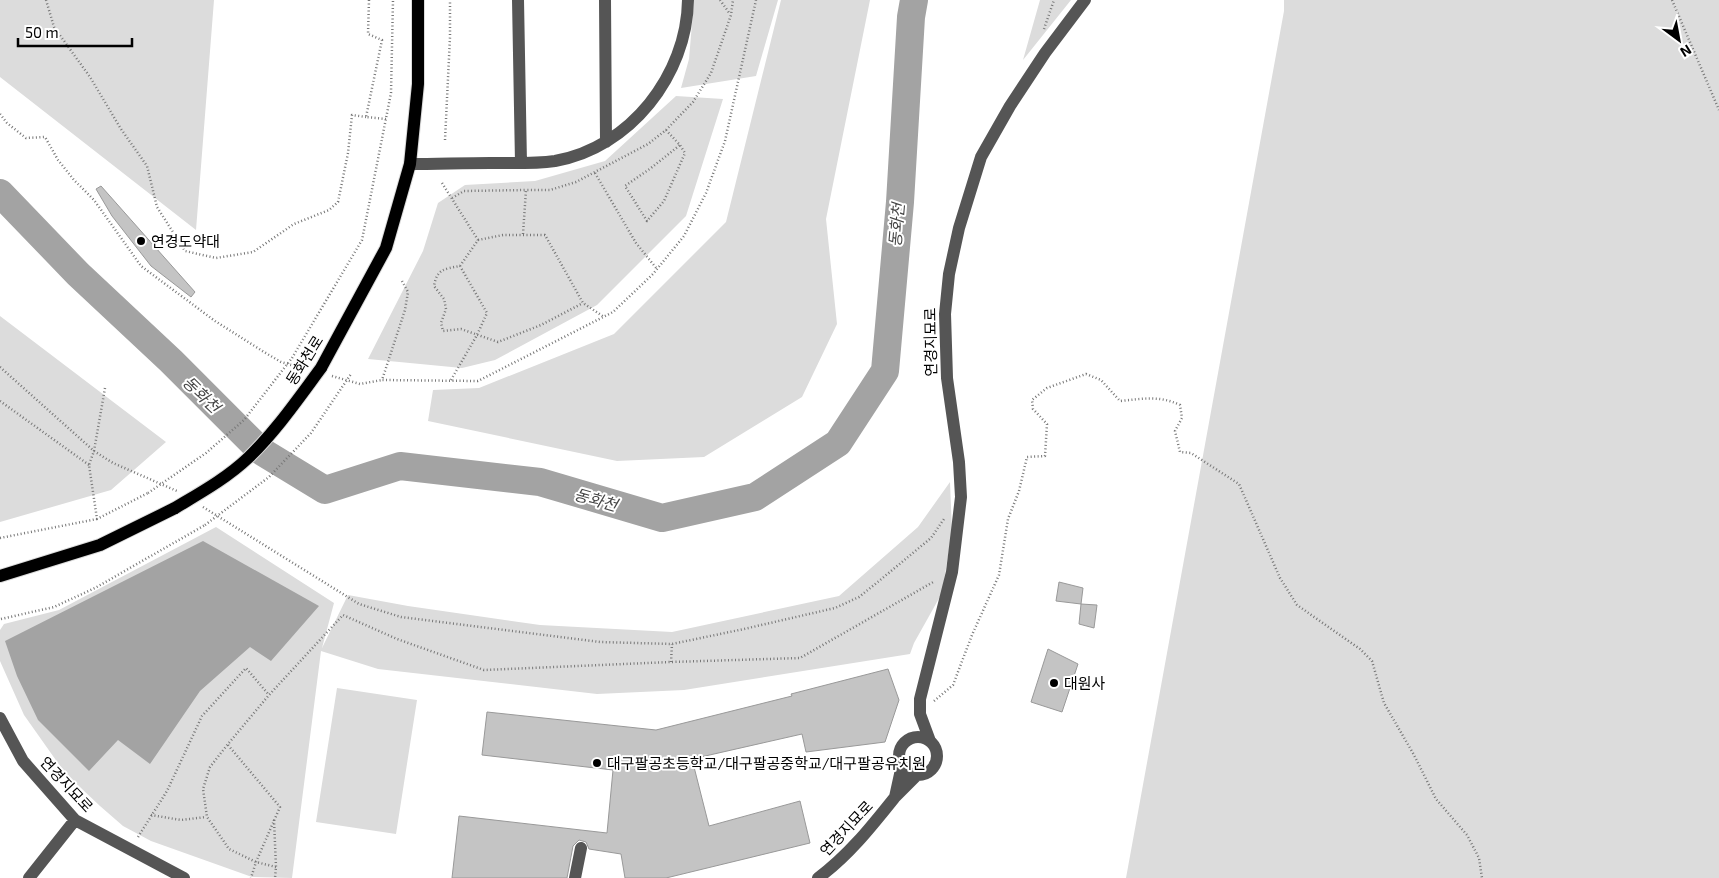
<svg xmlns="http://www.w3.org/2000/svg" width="1719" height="878" font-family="'Exo 2','Noto Sans KR',sans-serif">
	<rect width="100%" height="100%" fill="#fff"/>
	<path fill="#dcdcdc" d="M0,0H214L196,230L0,77Z
		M694,0H778L756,76L681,88L689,59Z
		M781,0H870L826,219L837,324L802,397L704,457L617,461L428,421L433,390L479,388L614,334L726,222Z
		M1040,0H1071L1023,60Z
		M1284,0H1719V878H1126L1284,11Z
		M676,96L723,99L686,216L597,305L495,360L462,368L368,359L423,251L438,203L465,185L535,181L605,161Z
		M0,316L166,442L111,490L0,522Z
		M950,482L952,531L942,593L914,643L910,654L684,690L597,694L378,669L321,651L292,878L252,877L151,841L123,826L100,806L65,773L24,715L0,661V630L4,624L59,610L216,527L334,603L322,648L348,595L408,606L540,625L672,632L839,596L918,527Z
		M337,688L417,700L396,834L316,822Z"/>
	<path fill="#a3a3a3" d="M203,541L319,606L271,661L250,647L200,691L150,764L118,740L89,771L38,720L17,676L5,641Z"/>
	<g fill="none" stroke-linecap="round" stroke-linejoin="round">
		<path stroke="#a3a3a3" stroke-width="28" d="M0,193L78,274L171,361L261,451L325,490L400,466L540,482L662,518L755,497L838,443L885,371L900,202L911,17L914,0"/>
	</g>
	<path fill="#c4c4c4" stroke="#999" d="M101,186L195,292L191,297L151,266L112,216L96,189Z
		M1059,582L1083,588L1081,604L1056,601Z
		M1081,604L1097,605L1094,628L1079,624Z
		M1048,649L1078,664L1062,712L1031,702Z
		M888,669L899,700L885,742L806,752L802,734L692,759L709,826L800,801L810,843L666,878H625L621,854L589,849L586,842L579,840L573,846L567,878H452L459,816L607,833L613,770L482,755L487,712L656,730L792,696L791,694Z"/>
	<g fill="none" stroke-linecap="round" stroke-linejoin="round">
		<g stroke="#dbdbdb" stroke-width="14">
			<path id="major" d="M321,368L386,248L410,164L418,84V0
				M0,576L100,545L175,508"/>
		</g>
		<path stroke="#777" stroke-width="2.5" stroke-dasharray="1 2.5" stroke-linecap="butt" d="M46,0L54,27L90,77L121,129L147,166L157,207L185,251L216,258L253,252L294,224L329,210L338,202L348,153L352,115L366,117
			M369,0L368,34L382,40L366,117L386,119
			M720,0L730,14
			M1672,0L1719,110
			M1044,29L1054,0
			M0,114L7,123L26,138L45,137L58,160L74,180L94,200L141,266L215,321L264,352L281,362L305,369
			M666,130L680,145L685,153L664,201L647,221L625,186L651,168L680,145
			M445,140L450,37V0
			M595,173L636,243L657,269
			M442,183L478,240L460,266C444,269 437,269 434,286L444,299L446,309L441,323L443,331L461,329L498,342L541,325L583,303
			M452,198L464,191L526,190
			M523,234L526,190H550L576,182L648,144L666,130L693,102L711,73L731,15L733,0
			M478,240L503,235H545L583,303L604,317
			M402,281L408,292L405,310L382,380L478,381L613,312L653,274L684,236L706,193L725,141L756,0
			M292,358L362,240L391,93L393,0
			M0,367L94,451L113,463L177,491
			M332,376L360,384L382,380
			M451,380L477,335L487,313L460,266
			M105,388L94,451L89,465L97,519L148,493
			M0,401L89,465
			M203,507L359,604L401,617L600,642L672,644L744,629L835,608L859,597L879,581L931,538L944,519
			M0,538L97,519
			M1,619L54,607L95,588L205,525
			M671,662L672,644
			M934,701L953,685L972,635L999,575L1008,519L1019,491L1027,457L1045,456L1047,424L1033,409L1032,400L1047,388L1086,374L1101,380L1120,401C1142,399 1159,395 1180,405L1182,418L1175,431L1180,452L1191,453L1239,484L1280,578L1297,605L1360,649L1372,661L1384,703L1414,755L1436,799L1467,835L1479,858L1482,878
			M228,745L280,807L256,862L251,878
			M151,815L181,820L206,817
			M274,820L276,867L275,878
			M138,837L167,791L202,716L246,668L269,695
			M276,867L256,862L229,849L207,817L203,789L210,767L228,744L269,695L343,615L397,639L484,670L671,662L800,658L935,581"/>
		<path stroke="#555" stroke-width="12" d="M518,0L521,163
			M605,0L606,142
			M410,164C437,164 463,163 490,163C512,163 533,164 555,161C630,148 687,75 688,0
			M0,718L23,761L75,820L184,878
			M899 756a19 19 0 1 1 38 0a19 19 0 1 1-38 0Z
			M930,741L920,714V699L952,572L961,497L959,462L947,378L945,314L949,274L959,228L981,157L1010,106L1045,53L1085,0
			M902,765L895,797L917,775
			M29,878L75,820
			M575,878L581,848
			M818,878C848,856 871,827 895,797"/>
		<use href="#major" stroke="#000" stroke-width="12"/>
		<g stroke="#dbdbdb" stroke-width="14" stroke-linecap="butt">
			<path id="major-bridge" d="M175,508C200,493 227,478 248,458C276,431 298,399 321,368"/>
		</g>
		<path stroke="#777" stroke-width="2.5" stroke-dasharray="1 2.5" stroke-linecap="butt" d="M148,493L206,453L244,420L292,358
			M205,525L269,477L311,433L351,374"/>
		<use href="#major-bridge" stroke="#000" stroke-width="12"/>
	</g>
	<g fill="#000" stroke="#fff" stroke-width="2">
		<circle cx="141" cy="241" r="5"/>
		<circle cx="1054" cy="683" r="5"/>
		<circle cx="597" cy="763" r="5"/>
	</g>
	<g text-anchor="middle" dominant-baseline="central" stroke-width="4" stroke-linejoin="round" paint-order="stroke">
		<g font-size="15" fill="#000" stroke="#fff" text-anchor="start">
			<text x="151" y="241">연경도약대</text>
			<text x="1064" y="683">대원사</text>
			<text x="607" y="763">대구팔공초등학교/대구팔공중학교/대구팔공유치원</text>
		</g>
		<g font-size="15" fill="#000" stroke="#fff">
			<text transform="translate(930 342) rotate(-91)">연경지묘로</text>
			<text transform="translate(304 360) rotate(-58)">동화천로</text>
			<text transform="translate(67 784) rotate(47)">연경지묘로</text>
			<text transform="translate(846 828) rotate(-47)">연경지묘로</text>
		</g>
		<g font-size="16" font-style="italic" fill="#444" stroke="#fff">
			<text transform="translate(896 225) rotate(-85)">동화천</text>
			<text transform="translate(202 394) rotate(44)">동화천</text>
			<text transform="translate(596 499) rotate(16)">동화천</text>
		</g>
	</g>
	<g transform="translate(1679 40) rotate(148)" stroke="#ffffff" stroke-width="4" paint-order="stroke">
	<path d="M0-4L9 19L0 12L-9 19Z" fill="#000000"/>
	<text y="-8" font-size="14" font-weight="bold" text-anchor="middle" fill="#000000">N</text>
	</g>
	<path d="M18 38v8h114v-8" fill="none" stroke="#000000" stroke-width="2.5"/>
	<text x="25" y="38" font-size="15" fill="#000000" stroke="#ffffff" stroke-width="4" paint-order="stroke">50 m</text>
</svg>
